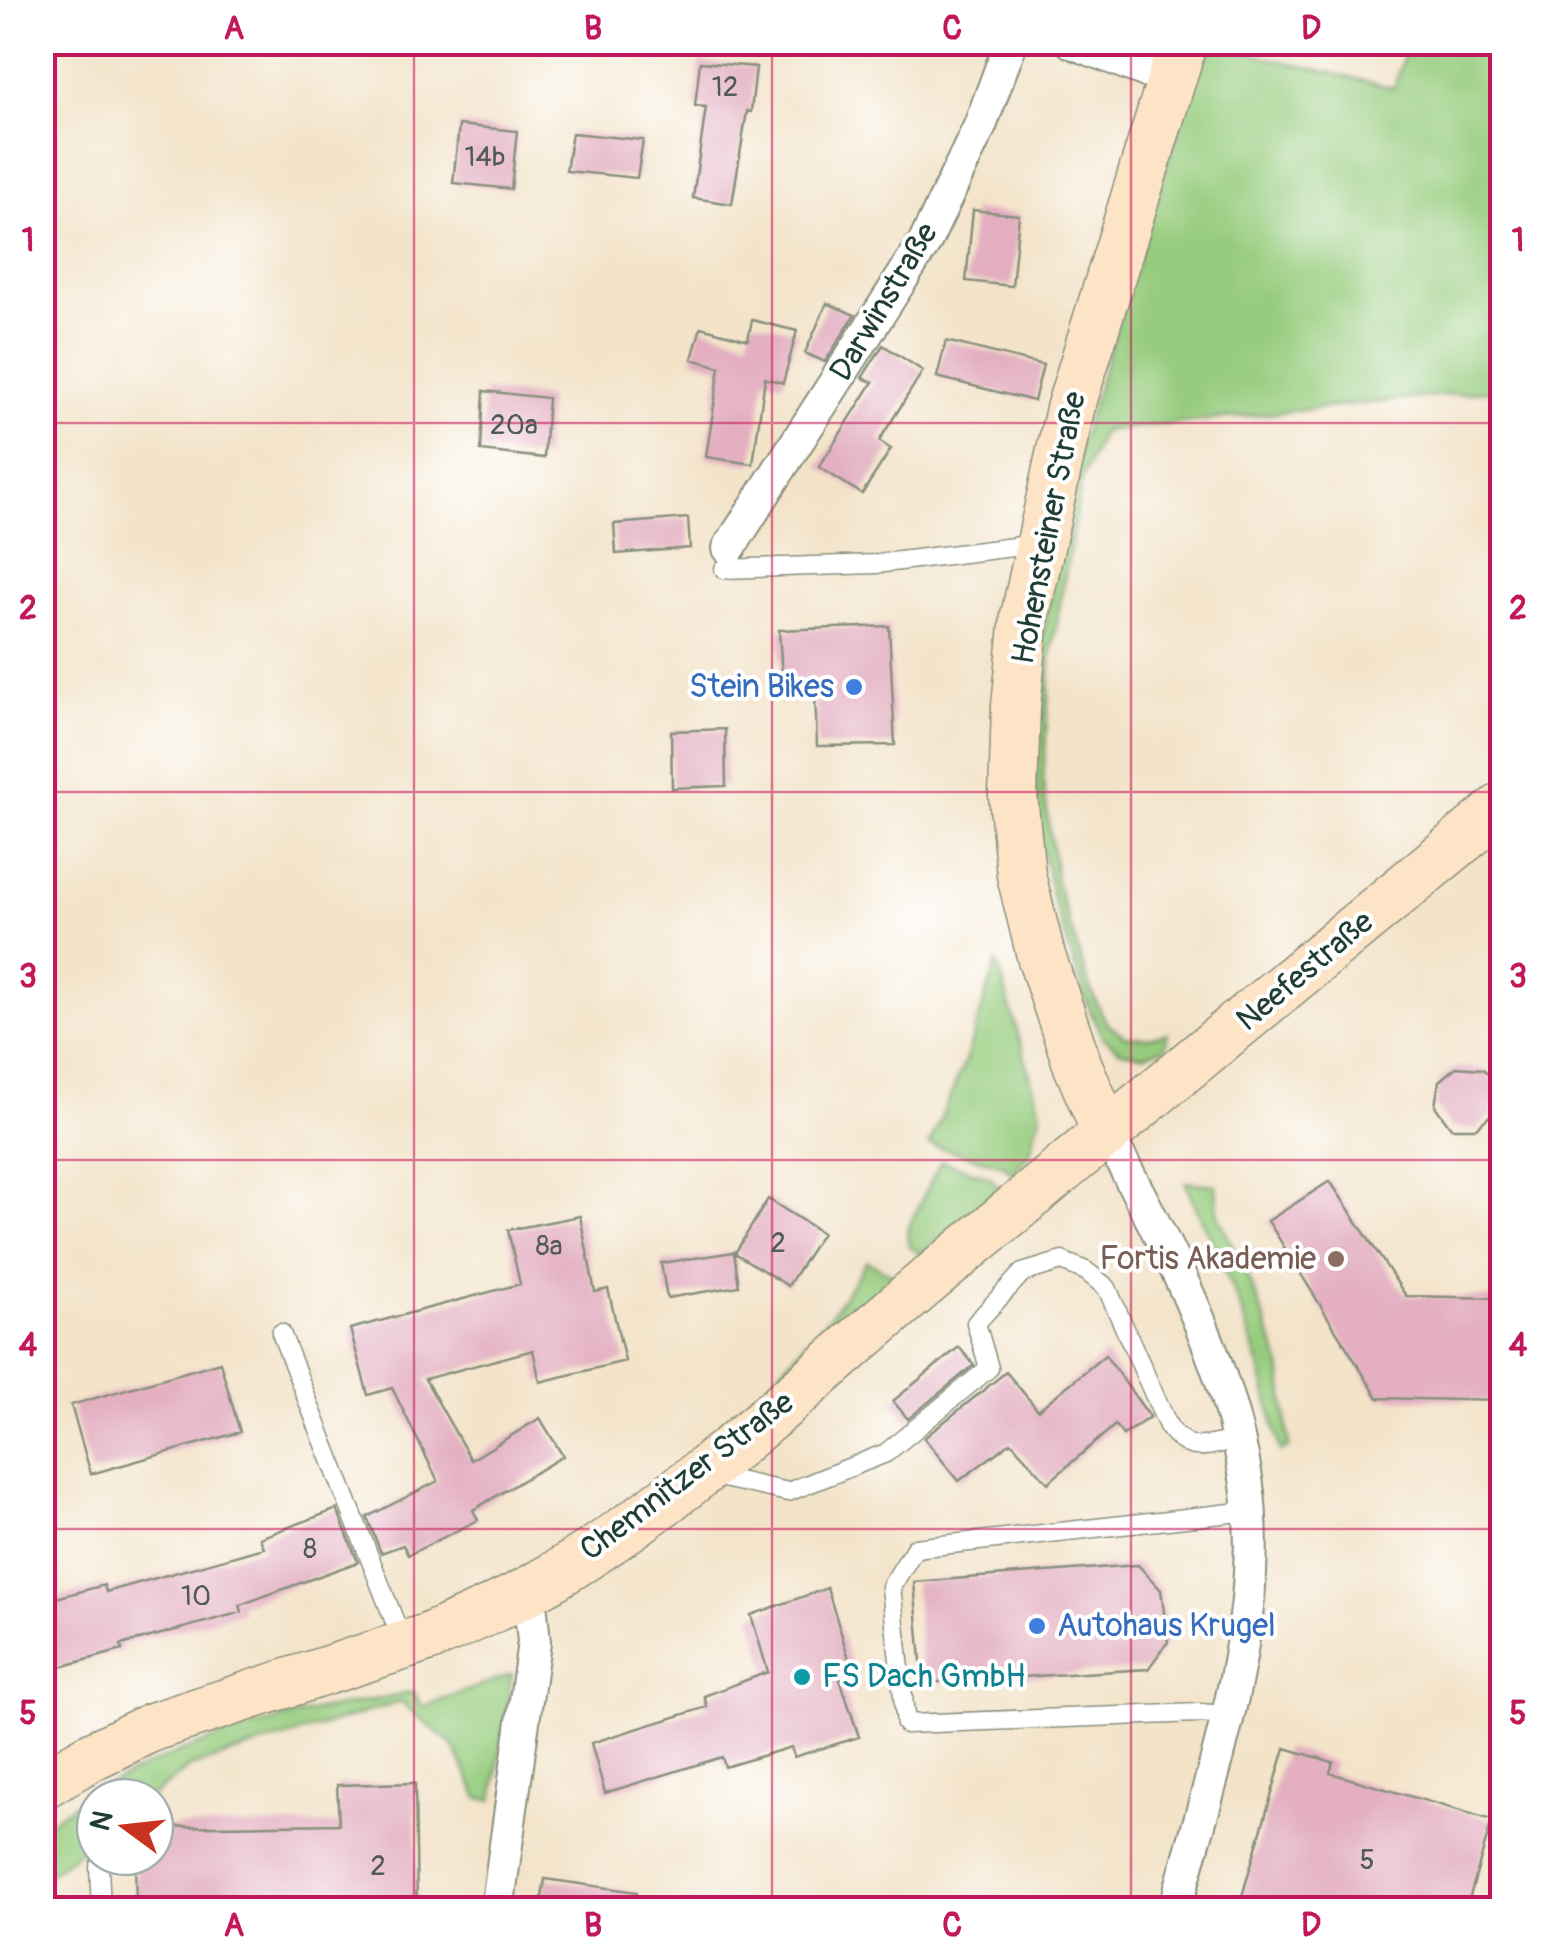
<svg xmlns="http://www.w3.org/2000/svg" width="1545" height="1952" font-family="Pangolin,sans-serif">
	<rect width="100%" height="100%" fill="#fff"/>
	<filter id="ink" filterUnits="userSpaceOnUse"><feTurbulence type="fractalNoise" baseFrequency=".01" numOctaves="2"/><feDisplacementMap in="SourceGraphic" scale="20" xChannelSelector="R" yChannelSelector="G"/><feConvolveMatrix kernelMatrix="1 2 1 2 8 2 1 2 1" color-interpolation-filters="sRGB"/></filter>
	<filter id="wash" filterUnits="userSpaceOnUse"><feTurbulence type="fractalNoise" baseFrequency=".0048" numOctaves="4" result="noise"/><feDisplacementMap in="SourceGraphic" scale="40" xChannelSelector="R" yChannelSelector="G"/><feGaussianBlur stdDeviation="2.25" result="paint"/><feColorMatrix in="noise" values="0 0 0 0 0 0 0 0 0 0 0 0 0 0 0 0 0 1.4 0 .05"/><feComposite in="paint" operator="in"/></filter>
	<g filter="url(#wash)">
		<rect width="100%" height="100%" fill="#f3e3c9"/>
		<path fill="#97cc7e" stroke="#5b8459" stroke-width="2.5" d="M1408,43H1502V389L1103,431L1082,478L1051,654L1043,781L1057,886L1091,991L1107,1024L1125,1036L1147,1038L1168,1033L1165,1048L1142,1055L1121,1051L1102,1037L1086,1001L1052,896L1040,836L1035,782L1041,644L1081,440L1202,55L1220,46L1394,88Z
			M997,962L1041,1113L1030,1153L1012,1174L1004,1165L929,1145L965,1062Z
			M941,1161L991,1177L999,1189L920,1254L910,1247L907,1230Z
			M1185,1182L1216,1185L1218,1215L1257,1298L1281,1365L1289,1447L1280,1452L1261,1370L1240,1307Z
			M867,1261L897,1277L742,1413L832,1313Z
			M512,1674L493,1800L479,1798L453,1745L400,1702L190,1767L151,1797H95V1839L43,1879V1826C113,1772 215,1735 301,1714C338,1705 376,1701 413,1692L423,1707Z"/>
		<g id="blocks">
			<path fill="#e3afc1" d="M700,62L756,67L751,112L747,111L732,204L693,198L706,107L695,106Z
				M459,125L517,131L511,189L453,183Z
				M572,133L643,140L637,178L566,171Z
				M973,210L1019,215L1012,286L966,281Z
				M827,303L855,315L825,362L805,353Z
				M752,320L797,331L783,383L765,378L753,464L706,457L720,367L692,359L701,327L748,340Z
				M946,341L1043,365L1034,401L937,377Z
				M883,345L923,371L879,441L891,449L862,494L819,467L873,382L862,378Z
				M484,391L548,398L544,458L481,451Z
				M688,518L690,548L616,554L614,524Z
				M889,626L895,745L817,746L815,693H783L779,630Z
				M725,729L726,786L672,788L671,731Z
				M1456,1067L1483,1069L1497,1082L1493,1113L1476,1128H1451L1435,1106L1439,1081Z
				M1330,1181L1406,1296L1502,1298V1401L1378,1398L1268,1221Z
				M768,1199L822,1233L788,1286L735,1253Z
				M580,1216L595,1292L608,1289L625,1361L540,1382L533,1350L425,1379L471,1460L540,1418L563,1456L473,1510L478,1520L408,1555L403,1545L381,1553L367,1517L438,1481L392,1388L368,1395L350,1329L520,1284L508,1230Z
				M734,1252L739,1286L667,1298L661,1263Z
				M959,1347L974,1365L908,1419L893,1401Z
				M1105,1355L1150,1417L1123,1435L1115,1425L1048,1483L1011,1442L959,1481L924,1438L1006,1372L1038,1410Z
				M220,1362L240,1432L91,1474L71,1405Z
				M337,1509L358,1562L240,1605L242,1612L121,1645L122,1650L42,1672V1602L104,1585L106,1592L264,1548L260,1538Z
				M1138,1565L1161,1590L1168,1642L1148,1669L923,1683L914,1582Z
				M827,1588L854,1675L840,1679L859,1737L794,1757L791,1747L725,1767L722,1757L605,1793L591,1743L707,1707L704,1696L768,1672L751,1615Z
				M1285,1748L1333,1762L1330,1773L1492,1820L1466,1910H1238Z
				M415,1783L417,1910H136L135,1857H155V1827L339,1824L337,1785Z
				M545,1879L637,1892L636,1910H540Z"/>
		</g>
	</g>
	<g filter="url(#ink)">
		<use href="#blocks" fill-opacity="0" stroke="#89907e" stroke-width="2.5"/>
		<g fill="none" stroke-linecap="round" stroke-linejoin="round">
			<g stroke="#89907e" stroke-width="21">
				<path id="service" d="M724,569L876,564L1037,544
					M281,1333L404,1645
					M710,1475L788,1492L886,1453L989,1368L976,1323L1022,1273L1062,1261L1086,1271L1107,1288L1168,1426C1189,1456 1206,1446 1238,1439
					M1227,1715L1199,1713L906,1724L891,1587L915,1548L1249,1511
					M99,1866L101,1910"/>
			</g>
			<g stroke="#89907e" stroke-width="36">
				<path id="minor" d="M1072,42L1172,81
					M729,548L925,242L980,126L1011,42
					M1107,1134C1164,1239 1227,1359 1246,1478C1268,1620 1211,1774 1175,1910
					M497,1910L534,1642L529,1591"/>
			</g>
			<g stroke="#89907e" stroke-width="51">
				<path id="secondary" d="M1107,1134L1078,1066L1041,956L1021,875L1013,796L1016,706L1025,616L1070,409L1183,42
					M42,1785L92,1756L152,1727L427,1638C461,1623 497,1608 530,1590C675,1509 797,1391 924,1284C1116,1124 1310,966 1502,807"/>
			</g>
			<use href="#service" stroke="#fff" stroke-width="18"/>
			<use href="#minor" stroke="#fff" stroke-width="32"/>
			<use href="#secondary" stroke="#fee4c6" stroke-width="48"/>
		</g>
	</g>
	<path fill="none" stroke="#c2185b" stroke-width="2.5" stroke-opacity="0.55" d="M414,42V1910M772,42V1910M1131,42V1910M42,423H1502M42,792H1502M42,1160H1502M42,1529H1502"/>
	<g fill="#3f7fe0" stroke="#fff" stroke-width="4">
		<circle cx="854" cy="687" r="10"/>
		<circle cx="1037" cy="1626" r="10"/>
	</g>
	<circle fill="#8d6e63" stroke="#fff" stroke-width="4" cx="1336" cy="1259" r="10"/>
	<circle fill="#0f9aa8" stroke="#fff" stroke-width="4" cx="802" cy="1677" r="10"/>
	<g text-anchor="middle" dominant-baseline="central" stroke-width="8" stroke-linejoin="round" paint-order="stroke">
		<g font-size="28" fill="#505a57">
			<text x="725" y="87">12</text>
			<text x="485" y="157">14b</text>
			<text x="514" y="425">20a</text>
			<text x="778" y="1243">2</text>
			<text x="549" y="1246">8a</text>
			<text x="310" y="1549">8</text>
			<text x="196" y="1596">10</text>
			<text x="1367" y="1860">5</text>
			<text x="378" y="1866">2</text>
		</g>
		<g font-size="32" fill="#1f3d34" stroke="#fff">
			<text transform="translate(884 302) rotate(-59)">Darwinstraße</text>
			<text transform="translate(1049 528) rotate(-79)">Hohensteiner Straße</text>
			<text transform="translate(1305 971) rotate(-40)">Neefestraße</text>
			<text transform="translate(687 1476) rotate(-37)">Chemnitzer Straße</text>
		</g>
		<g font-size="32" fill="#366cbe" stroke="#fff" text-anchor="end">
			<text x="834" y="687">Stein Bikes</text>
			<text x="1057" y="1626" text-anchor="start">Autohaus Krugel</text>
		</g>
		<g font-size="32" fill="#785e54" stroke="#fff" text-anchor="end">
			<text x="1316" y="1259">Fortis Akademie</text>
		</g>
		<g font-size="32" fill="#0d838f" stroke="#fff" text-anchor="start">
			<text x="822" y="1677">FS Dach GmbH</text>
		</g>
	</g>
	<rect width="1545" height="1952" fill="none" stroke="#fff" stroke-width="110"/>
	<g transform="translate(125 1827) rotate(285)"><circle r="48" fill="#ffffff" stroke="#a5b1ae" stroke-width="2.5"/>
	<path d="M0-8L18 38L0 25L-18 38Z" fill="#c8321e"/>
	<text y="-15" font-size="28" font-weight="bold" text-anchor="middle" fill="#1f3d34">N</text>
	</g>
	<rect x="55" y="55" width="1435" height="1842" fill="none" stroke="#c2185b" stroke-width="4"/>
	<g font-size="32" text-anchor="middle" font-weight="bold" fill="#c2185b">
		<text x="234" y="39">A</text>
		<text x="593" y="39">B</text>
		<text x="952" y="39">C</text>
		<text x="1311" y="39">D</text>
		<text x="28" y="251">1</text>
		<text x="1518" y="251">1</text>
		<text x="28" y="619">2</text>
		<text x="1518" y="619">2</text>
		<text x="28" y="987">3</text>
		<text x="1518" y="987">3</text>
		<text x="28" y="1356">4</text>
		<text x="1518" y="1356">4</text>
		<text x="28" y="1724">5</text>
		<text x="1518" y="1724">5</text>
		<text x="234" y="1936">A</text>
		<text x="593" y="1936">B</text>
		<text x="952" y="1936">C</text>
		<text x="1311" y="1936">D</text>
	</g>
</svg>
